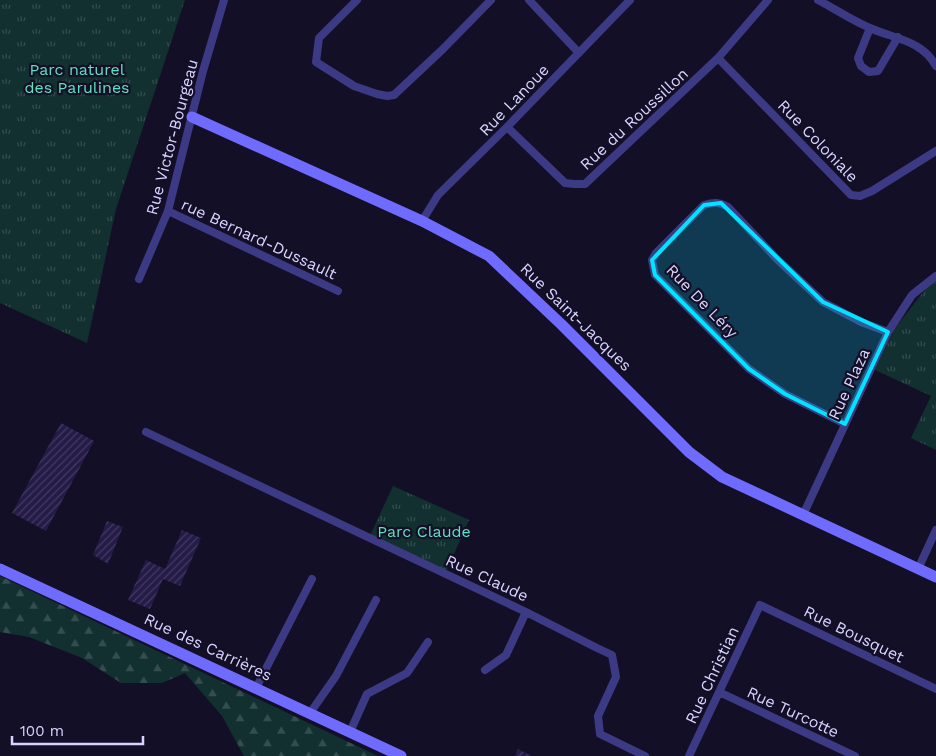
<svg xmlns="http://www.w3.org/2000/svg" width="936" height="756" font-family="'Work Sans',sans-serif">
	<defs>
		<pattern id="forest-firs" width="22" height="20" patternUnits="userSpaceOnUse" patternTransform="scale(1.25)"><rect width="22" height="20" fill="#12302f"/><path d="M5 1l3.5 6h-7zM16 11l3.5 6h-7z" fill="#344d4e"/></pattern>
		<pattern id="park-tufts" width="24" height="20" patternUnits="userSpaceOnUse" patternTransform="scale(1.25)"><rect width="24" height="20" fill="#12302f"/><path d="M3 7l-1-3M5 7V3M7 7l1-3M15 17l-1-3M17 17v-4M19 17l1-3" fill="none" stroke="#344d4e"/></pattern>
		<pattern id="building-hatch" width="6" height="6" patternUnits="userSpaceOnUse" patternTransform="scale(1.25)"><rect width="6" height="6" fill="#241b47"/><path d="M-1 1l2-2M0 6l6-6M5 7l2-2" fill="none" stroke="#433b63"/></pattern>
	</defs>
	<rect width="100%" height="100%" fill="#130f26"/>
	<path fill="url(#forest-firs)" d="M0,576L378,756H244L222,716L185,673L162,683H121L82,658L29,637L0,632Z"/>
	<path fill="url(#park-tufts)" d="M0,0H185L116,209L87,343L0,303Z
		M936,279V450L911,438L931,396L875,370L893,331L931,282Z
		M393,486L469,520L445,574L369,538Z"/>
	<path fill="url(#building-hatch)" d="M61,423L94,441L46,531L12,513Z
		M107,521L123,527L108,564L93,555Z
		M182,530L201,538L180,586L163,579L150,609L128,600L146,560L165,569Z
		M518,749L532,756H515Z"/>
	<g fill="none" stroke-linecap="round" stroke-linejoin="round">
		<path stroke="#3d3a85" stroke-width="8" d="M357,0L319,38L316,62L354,86L377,94L387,96L394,95L443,49L491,0
			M529,0L579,53
			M818,0C835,9 853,21 870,28C894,39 922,40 936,66
			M870,28L858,58L861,66L869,72L878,71L898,37
			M718,58L851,195L860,196L872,191L936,151
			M507,127L565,183L574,184H585L718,58L768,0
			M168,211L338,291
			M422,221L438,195L507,127L630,0
			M139,279L168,211L203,71L224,0
			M845,424L785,394L749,369L655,275L652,260L656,253L704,205C714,202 719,202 728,207L777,259L823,302L861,322L888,332
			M146,432L526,612L597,648L612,655L616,677L598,716L600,734L645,756
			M803,515L888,332L912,295L936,276
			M918,569L936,530
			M485,670L506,655L526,612
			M256,688L312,579
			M719,692L855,756
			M310,713L336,676L376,600
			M350,732L367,694L407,673L428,642
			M689,756L760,605L936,689"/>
		<path stroke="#6f6bff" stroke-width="11" d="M192,117L422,221L489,256L562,325L689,452L722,477L936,577
			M0,569L401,756"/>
	</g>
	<path fill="#00e5ff" fill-opacity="0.2" stroke="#00e5ff" stroke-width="4" stroke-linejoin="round" d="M721,203L823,302L888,332L845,424L785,394L749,369L655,275L652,260L704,205Z"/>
	<g text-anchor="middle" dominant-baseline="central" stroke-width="4.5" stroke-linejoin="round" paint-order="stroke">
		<g font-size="16" fill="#5fe0c0" stroke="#130f26">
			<text x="77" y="69">Parc naturel<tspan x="77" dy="18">des Parulines</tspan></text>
			<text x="424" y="531">Parc Claude</text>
		</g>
		<g font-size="16" fill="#d9d4ff" stroke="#130f26">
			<text transform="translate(514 100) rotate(-46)">Rue Lanoue</text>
			<text transform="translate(634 119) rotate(-43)">Rue du Roussillon</text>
			<text transform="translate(172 137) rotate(-75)">Rue Victor-Bourgeau</text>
			<text transform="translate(818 141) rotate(46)">Rue Coloniale</text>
			<text transform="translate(259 239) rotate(25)">rue Bernard-Dussault</text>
			<text transform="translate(702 301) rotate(46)">Rue De Léry</text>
			<text transform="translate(576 317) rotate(44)">Rue Saint-Jacques</text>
			<text transform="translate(849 384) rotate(-65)">Rue Plaza</text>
			<text transform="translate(487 578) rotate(25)">Rue Claude</text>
			<text transform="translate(854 634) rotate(26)">Rue Bousquet</text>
			<text transform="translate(208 647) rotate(25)">Rue des Carrières</text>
			<text transform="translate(712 675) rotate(-65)">Rue Christian</text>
			<text transform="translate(793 712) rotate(25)">Rue Turcotte</text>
		</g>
	</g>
	<path d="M12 736v8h131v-8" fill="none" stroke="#d9d4ff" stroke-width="2.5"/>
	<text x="20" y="736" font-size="15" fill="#d9d4ff" stroke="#130f26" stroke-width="4" paint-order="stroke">100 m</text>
</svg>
